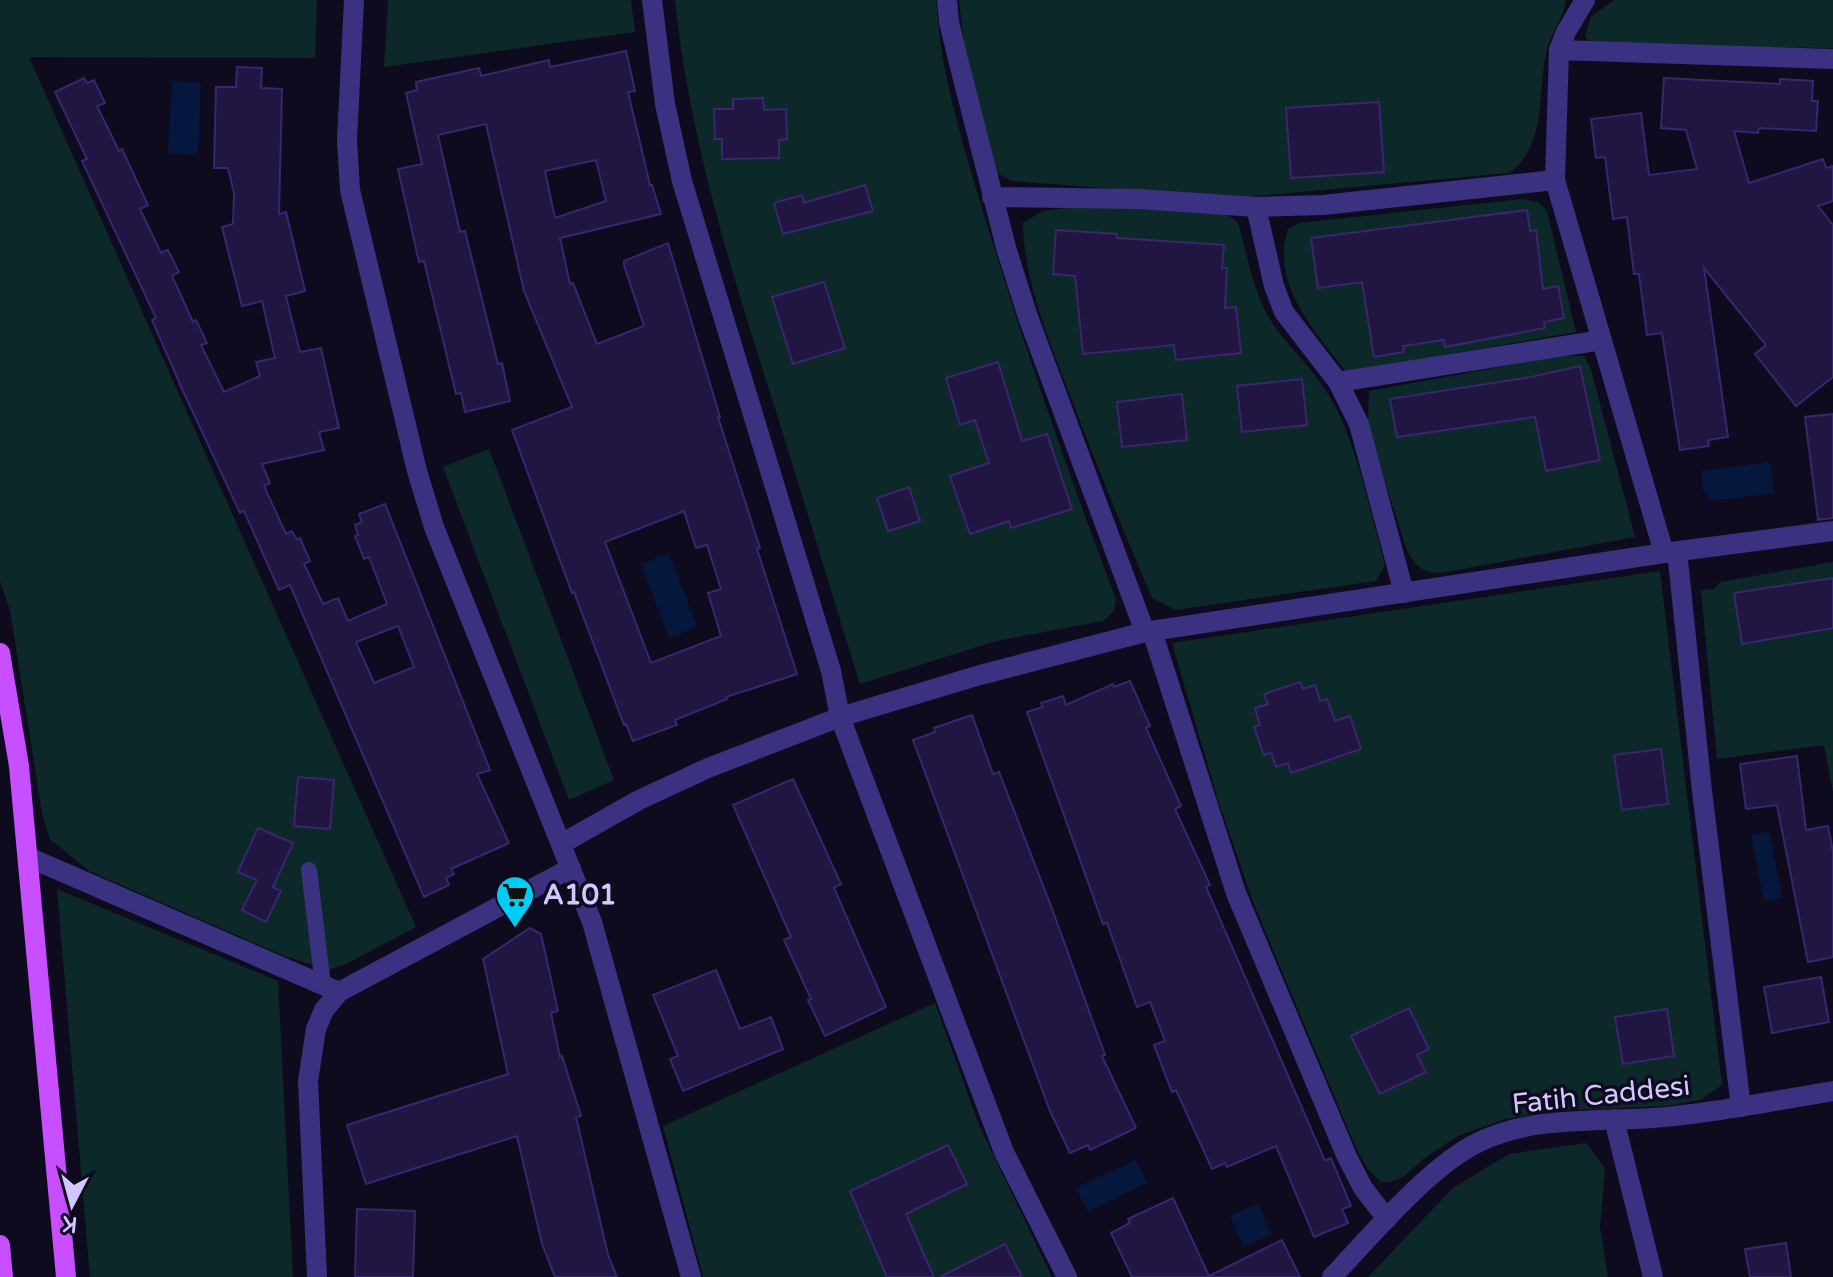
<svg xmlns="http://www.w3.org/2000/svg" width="1833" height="1277" font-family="'Varela Round',sans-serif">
	<rect width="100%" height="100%" fill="#0f0b1f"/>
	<path fill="#0d2829" d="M0,0H317L315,58L29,57L416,927L346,964L328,970L284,956L89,871L50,839L42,813L10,610L0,581Z
		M388,0H631L635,32L384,67Z
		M675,0H936C941,80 966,155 989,231C1027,355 1070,478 1116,599L1114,611L1103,621L996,641L860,684C832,596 806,506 778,418C734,280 690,144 675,0Z
		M959,0H1566C1564,16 1553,31 1548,46C1536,88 1549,145 1509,173L1233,198L1012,181L993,171L964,43Z
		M1614,0H1833V48L1591,45L1585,36L1591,17Z
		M1523,199L1538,202L1547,211L1576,332L1346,372C1315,331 1270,284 1288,229L1299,223Z
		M1074,207L1207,210L1228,215L1238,223C1248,256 1254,299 1275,327C1295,354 1319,375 1335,406C1358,450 1371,515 1385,565L1376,581L1176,610L1152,598C1122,528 1094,458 1067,388C1047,335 1024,280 1023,223L1043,211Z
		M1560,356H1584L1591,369L1635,537L1441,573C1420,572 1415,566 1406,548L1368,427L1369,391Z
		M489,449L614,780L569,800L443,467Z
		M1833,562V792L1824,745L1717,759L1701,590L1714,589L1720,582Z
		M1660,571L1722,1085L1700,1100L1666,1106L1548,1111L1502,1120L1458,1136L1426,1157L1403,1177L1390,1182H1381L1368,1169L1356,1148L1255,907L1217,797L1172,643Z
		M57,889L278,981L293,1277H90Z
		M935,1003L979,1125L1052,1277H703L663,1126Z
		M1586,1143L1605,1168L1600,1227L1608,1277H1368L1453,1188L1509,1154Z"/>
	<path fill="#06173d" d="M172,81L201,83L198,155L168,153Z
		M1770,462L1774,493L1712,501L1703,490L1701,471Z
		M669,553L697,627L669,638L641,564Z
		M1769,832L1782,897L1764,901L1751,835Z
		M1136,1160L1147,1183L1088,1211L1076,1188Z
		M1258,1204L1271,1234L1243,1247L1230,1216Z"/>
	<path fill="#211541" stroke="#38266e" stroke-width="2" fill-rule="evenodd" d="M626,51L635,91L628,92L650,185H652L661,214L560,238L570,284L573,283L597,344L644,326L624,265V261L668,243L720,417H718L760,548L757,549L797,674L726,697L727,699L675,720L677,725L633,741L626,724L624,725L574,592L572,593L512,430L572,407L524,291L486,124L438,135L460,232L465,231L498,364L502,363L510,401L465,412L461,393L456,394L424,261L419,262L398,169L422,164L406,93L417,90L416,82L479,68L481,76L549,60L550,67ZM596,160L606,201L555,218L545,171ZM684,511L696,548L707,545L721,589L708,593L721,636L651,663L605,542Z
		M237,67L262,68L261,88L282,89L279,214L286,212L305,291L286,296L300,352L321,348L339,428L319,432L324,450L262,464L270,483L264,486L286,534L292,531L297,540L300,538L310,561L304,564L323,604L338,598L348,621L387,604L369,557L364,559L355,536L358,535L355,525L362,522L359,514L385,504L490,770L477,774L509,843L451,869L454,874L446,878L449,885L424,897L290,585L279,590L244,511L240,513L183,391L152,320L156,318L82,161L87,159L55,92L84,78L87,83L94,80L105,103L97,106L119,151L122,149L148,205L140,209L161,253L168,250L179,272L172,276L193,322L196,320L207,343L201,345L224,392L260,376L256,362L275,358L262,301L242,306L222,227L233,224L234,193L228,168H214L216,87H236ZM398,626L414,667L374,683L356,642Z
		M1664,78L1780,84V79L1813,81L1812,101H1818L1816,131L1759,128L1758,133L1734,131L1749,183L1823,159L1826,168L1833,166V201L1818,206L1833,225V377L1796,406L1755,354L1766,345L1704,268L1728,437L1708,440L1709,446L1680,450L1662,333L1647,335L1639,274H1634L1627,217L1613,219L1605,157L1596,158L1591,119L1641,113L1649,175L1697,169L1686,130L1661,128Z
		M763,98L764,110L786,109L787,139L779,140V158L722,159V139H715L714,109H733V99Z
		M1379,102L1384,172L1291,178L1286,108Z
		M865,185L873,211L783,234L774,203L802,195L804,203Z
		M1527,210L1530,231L1536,230L1543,289L1558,286L1564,318L1544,322L1545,328L1445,347L1444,340L1403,346L1404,352L1374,357L1362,282L1318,288L1311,238Z
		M1056,230L1117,234V238L1224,245L1222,268H1227L1225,308L1236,307L1241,353L1176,360L1174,345L1083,354L1075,276L1053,274Z
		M824,282L845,348L793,364L772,297Z
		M998,362L1022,441L1047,434L1072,509L1011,528L1009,521L970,534L950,476L989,463L975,420L960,425L946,378Z
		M1580,366L1600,460L1546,471L1535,417L1397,437L1390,399L1531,377Z
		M1302,379L1307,425L1242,432L1237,386Z
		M1182,394L1187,440L1122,447L1117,402Z
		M1833,414V518L1818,520L1805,417Z
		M909,487L920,521L888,531L877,498Z
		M1833,578V628L1742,644L1734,593Z
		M1130,681L1150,726L1146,728L1181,806L1175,809L1210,885L1206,887L1325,1161L1331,1158L1351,1206L1342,1209L1348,1223L1314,1237L1276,1146L1227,1167L1225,1163L1212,1169L1176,1090L1172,1092L1154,1045L1165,1041L1150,1002L1137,1007L1107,923L1103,924L1027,712L1043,707L1041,703L1063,696L1066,705L1113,684L1114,687Z
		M1300,682L1303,689L1315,685L1320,701L1327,699L1335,721L1350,716L1361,749L1291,773L1288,763L1276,767L1271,752L1264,755L1254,727L1260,725L1255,708L1268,704L1264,694Z
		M972,715L993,774L999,772L1051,906L1105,1055L1102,1056L1136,1128L1090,1150L1088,1145L1070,1153L1050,1111L913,740L935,732L934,728Z
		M1661,749L1668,804L1622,810L1614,755Z
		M1797,756L1806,830L1828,826L1833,852V957L1808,962L1777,805L1746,809L1740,764Z
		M298,777L334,780L330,829L294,826Z
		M793,779L841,884L834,888L886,1007L825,1036L808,1000L811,999L784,940L791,937L733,805Z
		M258,828L293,843L273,887L281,891L266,922L242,910L257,880L238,872Z
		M530,928L541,934L558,1011L551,1013L560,1057L562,1056L581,1116L576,1117L608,1255L617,1277H555L542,1244L517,1136L366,1184L347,1125L508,1074L483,959Z
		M716,970L740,1029L771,1017L783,1049L683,1091L670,1059L678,1056L653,995Z
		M1821,977L1829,1022L1772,1033L1764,987Z
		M1409,1008L1429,1049L1417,1055L1426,1072L1380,1094L1351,1036Z
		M1667,1009L1674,1056L1623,1064L1615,1017Z
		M948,1145L967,1184L906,1214L934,1277H887L850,1191Z
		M1173,1198L1209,1276L1282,1240L1300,1277H1132L1111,1233L1130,1223L1128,1219Z
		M357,1209L415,1211L413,1277H355Z
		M1786,1243L1791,1277H1750L1745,1249Z
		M1005,1244L1022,1277H940Z"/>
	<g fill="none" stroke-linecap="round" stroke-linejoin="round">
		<path stroke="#3a3281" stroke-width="16" d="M309,870L323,985"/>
		<path stroke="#3a3281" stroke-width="20" d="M354,0L347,140L350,190L417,471L434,527L592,922L691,1277
			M947,0L949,22L959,63L1007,251L1028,317L1145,632
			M1559,50L1566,32L1585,0
			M992,197L1139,199L1256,207L1323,205L1555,180
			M1256,207L1274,286L1284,312L1338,382L1359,424L1404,593
			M1338,382L1602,340
			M1677,551L1702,791L1741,1107
			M1664,553L1555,180L1559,50L1833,59
			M1152,631L1236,893L1347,1157L1363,1188L1387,1219
			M561,844L639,800L708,768L840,717L831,671L682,181L665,104L652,0
			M28,857L339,992
			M1614,1119L1653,1277
			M317,1277L308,1081L316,1029L324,1010L339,992L571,868
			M1067,1277L1004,1152L840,717L980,675L1145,632L1664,553L1833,531"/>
		<path stroke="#3a3281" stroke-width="20" d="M1332,1277C1371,1236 1429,1166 1479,1142C1533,1116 1595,1122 1653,1118C1713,1113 1773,1101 1833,1091"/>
		<path stroke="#c74fff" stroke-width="20" d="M0,653L19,766L66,1277
			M0,1245L3,1277"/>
	</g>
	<defs>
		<g id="supermarket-pin" transform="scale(2)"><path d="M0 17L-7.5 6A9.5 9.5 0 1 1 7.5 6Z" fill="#00cdf3" stroke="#0f0b1f"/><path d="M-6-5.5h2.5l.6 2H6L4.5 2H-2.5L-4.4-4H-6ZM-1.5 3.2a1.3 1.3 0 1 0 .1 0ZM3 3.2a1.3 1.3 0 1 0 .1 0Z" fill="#111"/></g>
	</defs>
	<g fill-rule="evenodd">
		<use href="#supermarket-pin" x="515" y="895"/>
	</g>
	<g text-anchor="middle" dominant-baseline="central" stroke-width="7" stroke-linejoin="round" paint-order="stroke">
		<g font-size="28" font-weight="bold" fill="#d2c8ff" stroke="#0f0b1f" text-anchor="start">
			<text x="543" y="895">A101</text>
		</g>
		<g font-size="28" fill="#d2c8ff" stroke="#0f0b1f">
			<text transform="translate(1601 1095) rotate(-6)">Fatih Caddesi</text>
		</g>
	</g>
	<g transform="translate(72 1205) rotate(186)" stroke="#0f0b1f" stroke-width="6" paint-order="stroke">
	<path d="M0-6L14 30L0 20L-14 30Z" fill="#d2c8ff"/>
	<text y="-12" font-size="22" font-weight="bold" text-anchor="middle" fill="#d2c8ff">K</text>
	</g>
</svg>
